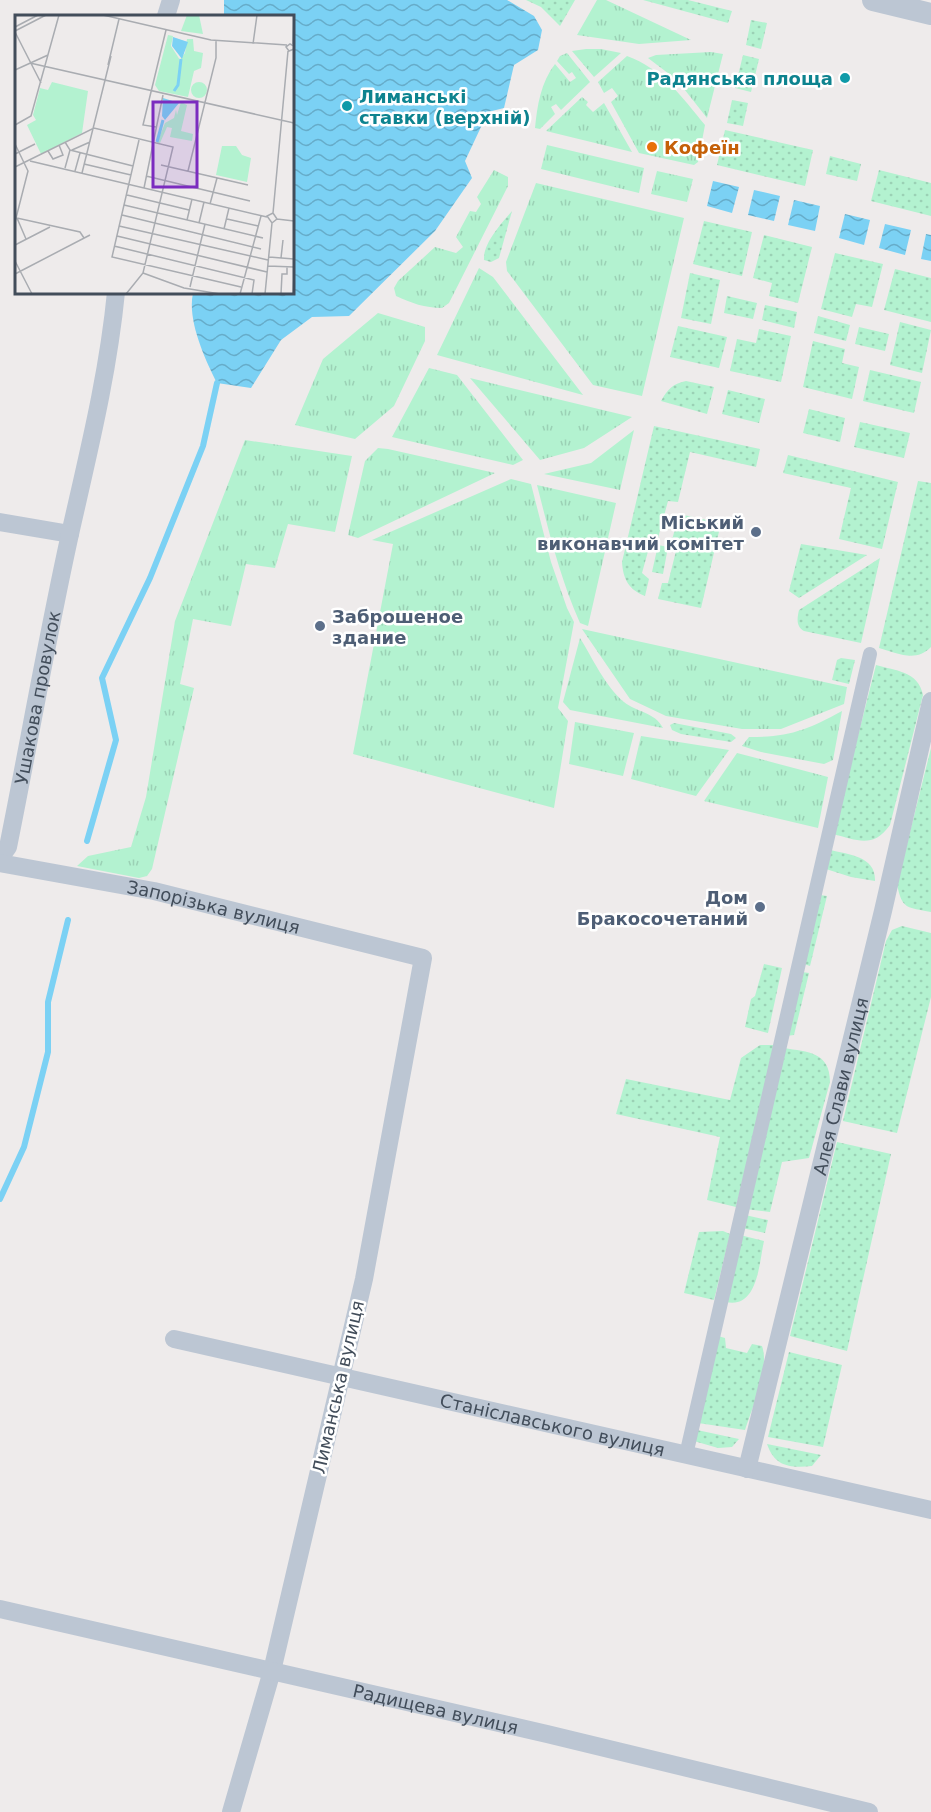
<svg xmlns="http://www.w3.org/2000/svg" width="931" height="1812" font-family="'DejaVu Sans',sans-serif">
	<defs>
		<pattern id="grass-dots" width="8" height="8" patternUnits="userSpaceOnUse" patternTransform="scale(1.5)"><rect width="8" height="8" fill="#b3f2d0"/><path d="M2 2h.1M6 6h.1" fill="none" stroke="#9bd1b5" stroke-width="1.8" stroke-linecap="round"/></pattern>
		<pattern id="park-tufts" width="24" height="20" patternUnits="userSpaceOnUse" patternTransform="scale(1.5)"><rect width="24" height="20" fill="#b3f2d0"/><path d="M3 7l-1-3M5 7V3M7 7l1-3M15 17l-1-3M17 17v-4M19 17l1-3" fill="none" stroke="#9bd1b5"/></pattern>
		<pattern id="water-waves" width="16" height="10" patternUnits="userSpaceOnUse" patternTransform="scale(1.5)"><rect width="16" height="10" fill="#7bd1f4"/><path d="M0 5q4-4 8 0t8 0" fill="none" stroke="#66acc9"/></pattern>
	</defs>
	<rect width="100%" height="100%" fill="#eeebeb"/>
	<path fill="url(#grass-dots)" d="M526,0H575L560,26L541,7Z
		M643,0H688L732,11L728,23Z
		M751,20L767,23L761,49L746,45Z
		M743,55L759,59L751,92L735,88Z
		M732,100L748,103L743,126L727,123Z
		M725,130L813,150L805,186L717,165Z
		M830,156L861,164L857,181L826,174Z
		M879,170L931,183V216L871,201Z
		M512,211L499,258L491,262L484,260C483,243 502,223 512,211Z
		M704,221L752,232L742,276L693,264Z
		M764,235L812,247L798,303L769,296L772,283L753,278Z
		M835,253L883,264L872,307L856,304L852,317L821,309Z
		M895,269L931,278V322L884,310Z
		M690,273L720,280L711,324L681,318Z
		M727,296L757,303L753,319L724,313Z
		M765,305L797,312L794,328L762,320Z
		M818,316L850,325L846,341L814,333Z
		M900,322L931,330L922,373L890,365Z
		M678,326L727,337L719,368L670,357Z
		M859,327L889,334L885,351L855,344Z
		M759,329L791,336L781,382L730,371L737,339L756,343Z
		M813,341L845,349L842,363L859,367L852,399L803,387Z
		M870,370L921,382L914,413L863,401Z
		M686,381L714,387L707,414L661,401C668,389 672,384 686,381Z
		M728,390L765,399L759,423L722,414Z
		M809,409L845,418L840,442L803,433Z
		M860,422L910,433L904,458L854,447Z
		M654,426L760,449L756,467L690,452L678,502L668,501L658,538L652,537L642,573L649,579L645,596C629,590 623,579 622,562Z
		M788,455L898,482L882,549L839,539L851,488L783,473Z
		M918,481L931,483V647C916,663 897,653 879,648Z
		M679,514L721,523L701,608L658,599L662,583H668L678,543L672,540Z
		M801,544L867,555L799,598L789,591Z
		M658,545L668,547L663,574L652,572Z
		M880,558L861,643L804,631C796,626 797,619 799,610Z
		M841,658L855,660L849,684L832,680L837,660Z
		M876,665C896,671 918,671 923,695L890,825C873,849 857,840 833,834Z
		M674,723L731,734L736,738L731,742L681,734L672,730L670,725Z
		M931,748V912C907,907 902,910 897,884Z
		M831,850C849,855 876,856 875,881L851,877L826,869Z
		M820,895L827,896L810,966L804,964Z
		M902,926L931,933V997L897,1133L843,1121L886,941L892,930Z
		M764,964L782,968L768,1033L745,1027L751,999L755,996Z
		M802,972L809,973L794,1035L786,1036Z
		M760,1045H775L736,1207L707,1200L720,1137L616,1114L626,1079L730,1100L741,1058Z
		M784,1048C808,1052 830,1052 830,1082L809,1158L782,1162L770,1212L745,1209Z
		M837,1142L891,1154L847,1351L790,1336Z
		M745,1215L768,1220L765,1233L742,1228Z
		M723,1231L730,1234L714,1300L684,1293L699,1232Z
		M740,1235L764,1241C759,1263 758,1309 726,1302Z
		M718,1336L725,1338L726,1348L747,1353L752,1344L762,1346C770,1368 752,1408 745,1430L698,1423Z
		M789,1352L842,1365L823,1447L768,1437Z
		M697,1430L739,1439L732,1447L718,1448L694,1441Z
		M767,1444L821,1455L812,1466C790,1468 775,1467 767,1444Z"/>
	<path fill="url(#park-tufts)" d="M597,0H606L691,40L639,44L577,35Z
		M586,49H601L621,53L594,77L572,51Z
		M711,52L723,54L707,118L677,80L648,58L656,55Z
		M567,53L590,82L561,110L556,104L551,107L555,114L540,129L535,128C537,106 541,82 555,64L570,82L576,78L572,72L569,74L557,61L560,56Z
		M627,56C661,68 683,98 705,125L698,162L694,165L639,153L611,102L618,96L612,88L604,93L598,82Z
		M582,97L588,102L586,105L593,112L604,103L632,152L546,131Z
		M547,145L644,168L639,193L541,169Z
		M494,170L508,177V186L449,303L442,308C425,308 411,303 396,296L394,288L398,281L435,247L456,253L463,247L456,237L470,211L476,212L481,204L477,197Z
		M657,171L693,179L687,202L651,194Z
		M536,183L684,218L642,396L593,385L507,271L506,262Z
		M479,268L493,277L583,395L437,355Z
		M378,313L425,327V341L394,406L355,439L295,425L323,359Z
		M429,368L457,375L523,460L513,465L392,437Z
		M470,378L632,417L584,448L540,460Z
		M634,430L620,490L544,474L591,463Z
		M245,440L352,456L335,532L288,524L275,568L246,564L231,626L193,619L180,684L194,688L152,869L147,876L139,878L77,866L88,856L131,847L146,797L175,621Z
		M378,448L388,449L495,473L358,538L348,535L365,461Z
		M511,479L531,484L551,562L567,608L574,622L558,708L568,721L554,808L353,754L393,544L372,540Z
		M537,485L616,503L588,626L580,623C560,578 549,532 537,485Z
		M582,629L847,687L844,704L781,729H742L666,716L630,699Z
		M580,638C593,659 605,686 624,702C636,712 655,712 663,728L570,710L563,702Z
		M842,711L833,760L824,764L761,752L742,746L749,737C790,737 807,730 842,711Z
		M575,722L634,733L623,776L569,764Z
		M641,736L729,750L696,796L631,779Z
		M737,753L828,777L818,828L704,801Z"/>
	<path fill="url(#water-waves)" d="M224,0H507L534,16L542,30L538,50L514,65L504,108L488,112L465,161L472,178L435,231L349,316L312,317L281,340L251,388L217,383C205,359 187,320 193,293L292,292V16H224Z
		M713,181L739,187L732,213L707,206Z
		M754,190L780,196L774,221L748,215Z
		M794,200L820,206L815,231L788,225Z
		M845,214L870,220L864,245L839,238Z
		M885,224L911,230L905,255L879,248Z
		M926,234L931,235V261L921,259Z"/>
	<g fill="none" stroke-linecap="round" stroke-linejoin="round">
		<path stroke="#7bd1f4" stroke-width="6" d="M87,841L116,740L102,678L150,578L203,446L217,383
			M0,1199L24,1147L48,1052V1002L68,920"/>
		<path stroke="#bcc6d3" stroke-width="14" d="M686,1455L870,654"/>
		<g stroke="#bcc6d3" stroke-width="18">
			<path d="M166,16L171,0"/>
			<path d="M0,522L70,534"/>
			<path id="s1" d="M0,858L8,847C29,743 47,638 70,534C88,454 108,375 116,292"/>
			<path id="s2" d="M0,863L154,891L423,958L364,1279L272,1671L231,1812"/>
			<path id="s3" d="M174,1339L931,1510"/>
			<path id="s4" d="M747,1469L883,911L931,701"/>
			<path id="s5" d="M0,1609L547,1734L869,1812"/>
		</g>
		<path stroke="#bcc6d3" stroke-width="22" d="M873,0L931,14"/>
	</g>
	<g fill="#0f9aa8" stroke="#fff" stroke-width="2">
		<circle cx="845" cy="78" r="6"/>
		<circle cx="347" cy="106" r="6"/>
	</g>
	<circle fill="#e8710a" stroke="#fff" stroke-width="2" cx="652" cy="147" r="6"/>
	<g fill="#5c6f8a" stroke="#fff" stroke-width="2">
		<circle cx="756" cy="532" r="6"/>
		<circle cx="320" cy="626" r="6"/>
		<circle cx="760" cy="907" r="6"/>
	</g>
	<g text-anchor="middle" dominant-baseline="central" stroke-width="5" stroke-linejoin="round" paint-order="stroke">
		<g font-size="18" font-weight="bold" fill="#0d838f" stroke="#fff" text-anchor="end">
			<text x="833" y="78">Радянська площа</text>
			<text x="359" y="96" text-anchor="start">Лиманські<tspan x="359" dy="21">ставки (верхній)</tspan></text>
		</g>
		<g font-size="18" font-weight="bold" fill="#c56008" stroke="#fff" text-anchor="start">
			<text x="664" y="147">Кофеїн</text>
		</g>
		<g font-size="18" font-weight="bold" fill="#4e5e75" stroke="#fff" text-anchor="end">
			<text x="744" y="522">Міський<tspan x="744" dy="21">виконавчий комітет</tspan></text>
			<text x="332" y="616" text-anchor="start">Заброшеное<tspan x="332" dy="21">здание</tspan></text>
			<text x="748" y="897">Дом<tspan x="748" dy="21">Бракосочетаний</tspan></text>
		</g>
		<g font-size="18" fill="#424d5a" stroke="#fff">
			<text stroke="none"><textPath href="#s1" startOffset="166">Ушакова провулок</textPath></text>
			<text stroke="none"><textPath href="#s2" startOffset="218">Запорізька вулиця</textPath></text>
			<text stroke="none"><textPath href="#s4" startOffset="394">Алея Слави вулиця</textPath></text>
			<text transform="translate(338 1387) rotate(-77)">Лиманська вулиця</text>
			<text stroke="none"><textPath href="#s3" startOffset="388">Станіславського вулиця</textPath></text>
			<text stroke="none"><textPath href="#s5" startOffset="447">Радищева вулиця</textPath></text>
		</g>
	</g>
	<g transform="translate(15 15)">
		<rect width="279" height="279" fill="#eeebeb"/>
		<path d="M172,0H184L188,19L166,16ZM153,20L158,21L156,31L165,45L170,38L172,24H178L179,36L188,38L186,53L179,56L173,82L144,76L140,70ZM176 75a8 8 0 1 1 16 0a8 8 0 1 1-16 0ZM37,67L73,76L67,118L26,139L12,110L21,105L18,100L25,73L33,75ZM166,87L172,90L166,116L178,119L177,126L155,122L157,113L152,112L145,128H142L150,108L159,103L161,95L162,100ZM207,131H221L227,140L236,143L232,167L201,160Z" fill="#b3f2d0"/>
		<path d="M158,22L173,27L167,44L157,31ZM148,83L164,88L150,105L147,101Z" fill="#7bd1f4"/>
		<path fill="none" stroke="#7bd1f4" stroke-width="3" d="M159,76L163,70L166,44M142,127L148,105"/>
		<path fill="none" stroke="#a9acb1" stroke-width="1.5" d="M88,0L196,25L272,30M0,12L23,0M0,16L31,0M0,17L26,68M238,29L242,0M278,29L279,0M279,31L275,29L271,32L274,36L279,34M15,48L279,108M93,50L104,4M0,55L33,40M0,110L16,101L44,0M141,112L128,110L151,15M124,125L97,242L226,272M0,129L13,156L0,207M55,135L118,151M57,135L75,127M33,136L38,144L48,140L44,130M0,139L20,129M15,146L252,202M69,149L116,160M146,150L233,170M0,152L79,113L158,132L128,258L111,279M50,153L55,135L50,127M60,156L65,138M173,156L201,43V26M67,158L96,41M131,161L235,186M129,173L148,80M112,180L174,195M195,189L202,163M109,190L248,223M258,198L273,36M107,200L246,234M212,204L243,211M262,204L258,198L252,201L257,208L262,204L279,206M172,205L177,184M184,208L189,187M104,211L253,245M209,214L214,193M102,221L252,257M11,224L2,203L65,217L69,223M0,230L35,212M99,231L239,265L237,279M254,242L279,244M266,243L268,225M0,246L17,279M253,251L279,252M128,258L169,273L205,279M0,259L75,220M175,272L190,209M225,279L246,201M250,279L257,208M266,279L267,259H272V252M278,279L279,261"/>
		<path fill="#7b2cbf" fill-opacity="0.15" stroke="#7b2cbf" stroke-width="3" d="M138,87H182V172H138Z"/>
		<rect width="279" height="279" fill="none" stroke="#424d5a" stroke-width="3"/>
	</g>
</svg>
